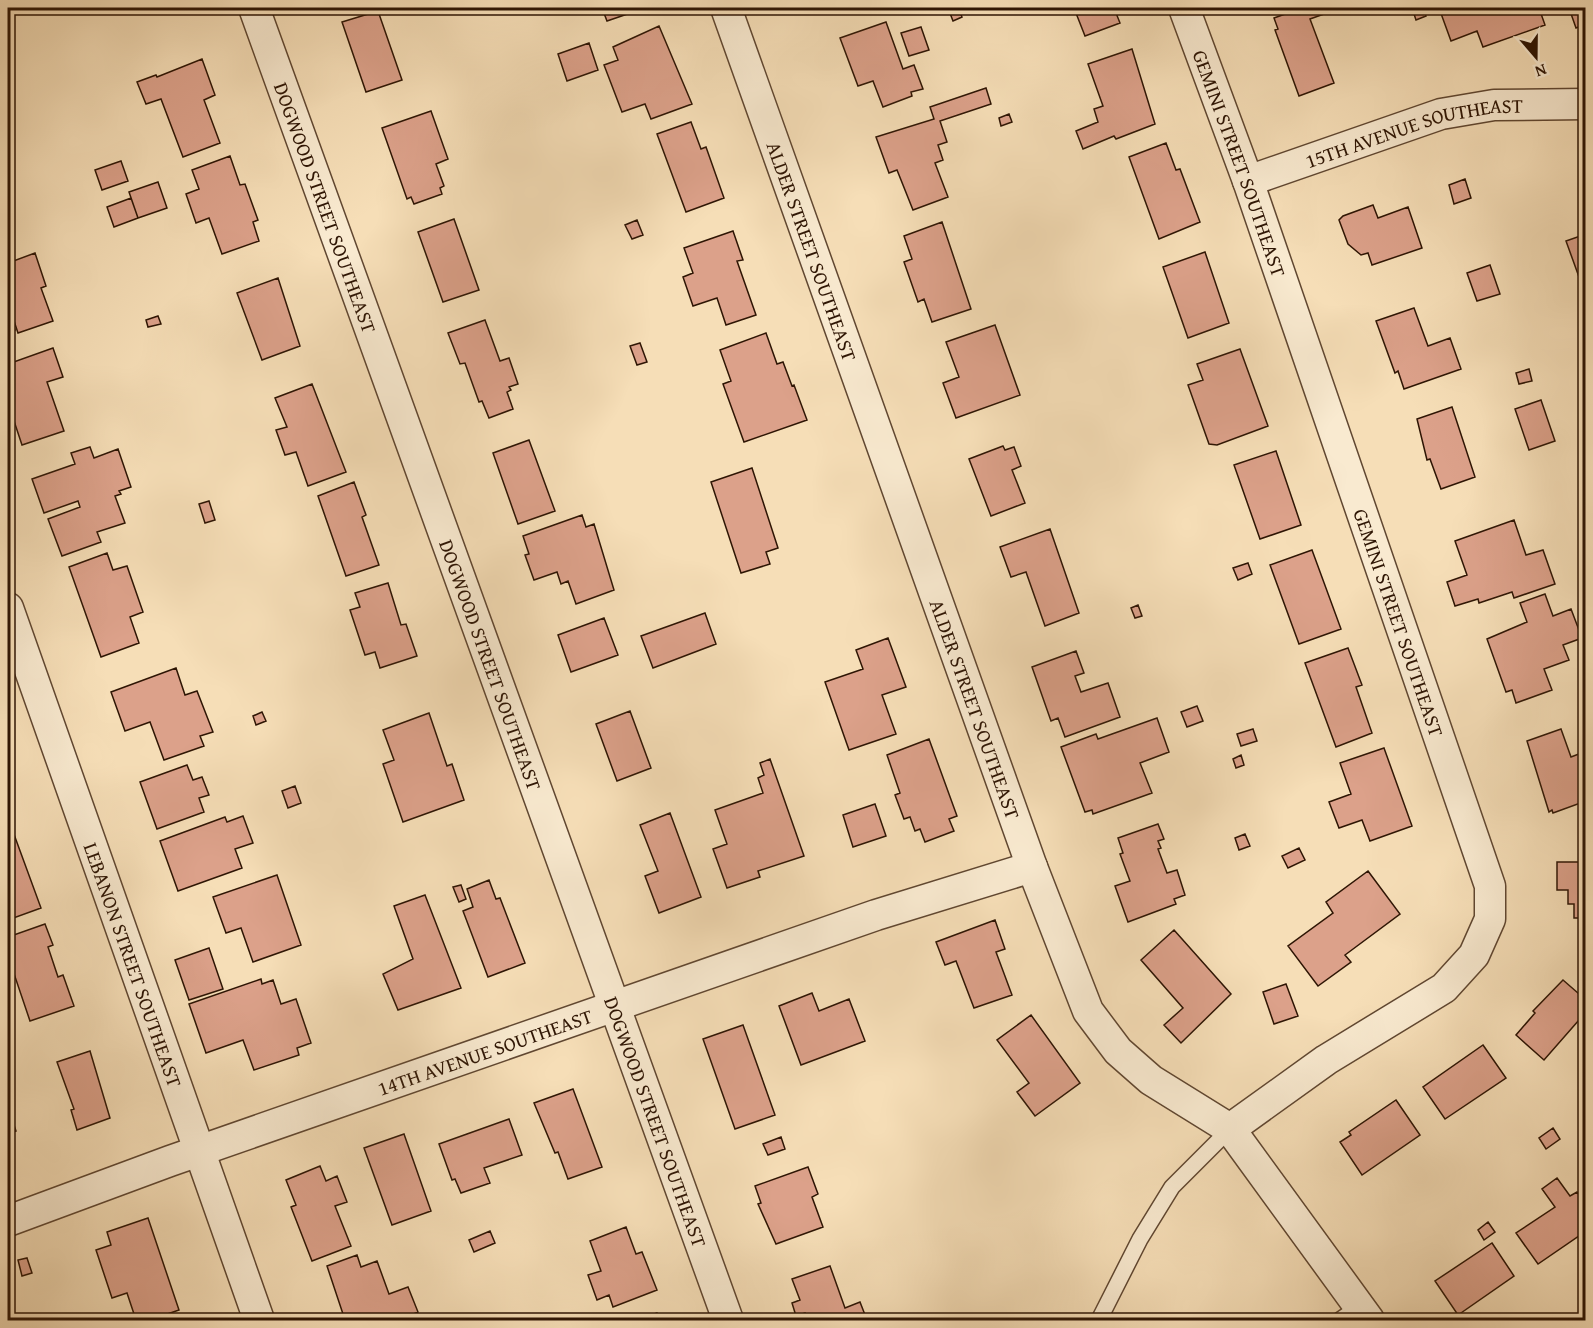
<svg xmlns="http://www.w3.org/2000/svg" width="1593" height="1328" font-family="'Gentium Book Plus',serif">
	<rect width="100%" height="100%" fill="#f6deb7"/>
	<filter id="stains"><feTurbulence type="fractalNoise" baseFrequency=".00333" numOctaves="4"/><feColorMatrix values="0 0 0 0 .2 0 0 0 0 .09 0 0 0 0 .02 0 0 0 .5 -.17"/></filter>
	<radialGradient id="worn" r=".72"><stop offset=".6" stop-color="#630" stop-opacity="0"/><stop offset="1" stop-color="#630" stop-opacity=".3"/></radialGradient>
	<path fill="#dca18a" stroke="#2e1504" stroke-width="1.5" d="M602,8H645L607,21Z
		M948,8H958L962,17L953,21Z
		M1074,8H1114L1120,23L1085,36Z
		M1302,8L1338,9L1310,19L1334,83L1299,96L1275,30L1278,29L1274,18Z
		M1412,8H1423L1426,16L1416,20Z
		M1439,8H1539L1545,25L1483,47L1477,31L1451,41Z
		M1569,8H1586V24L1576,28Z
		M378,11L402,80L366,92L342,22Z
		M886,22L903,69L914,65L923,89L911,92L912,96L883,107L873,81L858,86L840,38Z
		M659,26L692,104L651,119L645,104L622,112L604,65L618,60L613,47Z
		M921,27L929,50L909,56L901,33Z
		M589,43L598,70L567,81L558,54Z
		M1132,49L1155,124L1116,139L1114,136L1083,149L1076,131L1098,122L1094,109L1103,106L1088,64Z
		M202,59L215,95L204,100L220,143L183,157L161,99L146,104L137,82L156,75L157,77Z
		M986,88L991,104L940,121L947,142L938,145L943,160L935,163L948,197L913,210L897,170L889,173L876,137L934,119L930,107Z
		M431,111L448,159L436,164L444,186L440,188L442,194L414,204L411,197L407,199L382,128Z
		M1009,114L1012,122L1001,126L999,118Z
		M691,122L701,149L706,147L724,198L686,212L657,134Z
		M1166,143L1176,170L1180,169L1200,222L1159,239L1129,157Z
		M230,156L240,185L245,184L258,220L253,222L259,241L222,254L209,218L196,223L186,194L199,189L192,170Z
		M121,161L128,181L102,190L95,170Z
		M1465,179L1471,198L1454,204L1449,185Z
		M158,182L167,208L138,218L129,192Z
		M131,198L138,218L114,227L107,207Z
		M1373,205L1378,218L1408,207L1422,248L1372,265L1368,253L1361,255L1348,244L1339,220L1343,216Z
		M454,219L479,290L443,302L418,232Z
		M637,220L643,235L632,239L625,225Z
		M942,222L971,309L932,322L924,299L918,302L904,262L912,259L904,236Z
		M733,231L743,260L737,261L756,315L726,325L717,298L693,306L683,277L693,273L684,248Z
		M1586,234V287L1583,288L1566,241Z
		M1205,252L1229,323L1188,338L1163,267Z
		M35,253L46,286L41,288L53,321L18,333L8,303V263Z
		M1490,265L1500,294L1477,301L1467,273Z
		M278,278L300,346L262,360L237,293Z
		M1414,308L1428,346L1450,338L1461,369L1404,389L1398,371L1395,373L1376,321Z
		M8,310L15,330L8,332Z
		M158,316L161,324L148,327L146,320Z
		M485,320L500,361L509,358L518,384L509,387L511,390L507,392L513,409L489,418L482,401L479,402L465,363L460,364L448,333Z
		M995,325L1020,395L956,418L943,383L959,377L946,342Z
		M766,333L777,364L783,362L792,386L794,385L807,420L744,442L723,384L731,381L720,350Z
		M640,343L647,362L637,365L630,346Z
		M53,348L63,377L47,382L64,431L22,445L8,403V364Z
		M1240,349L1268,426L1217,445L1209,444L1188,385L1203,380L1197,364Z
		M1529,369L1532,381L1519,384L1516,373Z
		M312,384L346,472L308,486L296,452L285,455L276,430L287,427L275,398Z
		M1541,400L1555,441L1529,450L1515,409Z
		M1452,407L1475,477L1441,489L1430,459L1427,460L1417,419Z
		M529,440L555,511L518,524L493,453Z
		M1003,446L1005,450L1014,447L1021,466L1012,470L1025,503L991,516L969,459Z
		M90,447L94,458L118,449L131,487L119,491L121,494L115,496L125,523L97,532L101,542L62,556L48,519L80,507L78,501L44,513L32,479L75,464L71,453Z
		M1276,451L1301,525L1260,539L1234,465Z
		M752,468L778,548L766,552L770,564L741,573L711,482Z
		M354,482L366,515L362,517L379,565L346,576L318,496Z
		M209,501L215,520L205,523L199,504Z
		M582,515L586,527L594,524L614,590L576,604L568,581L561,584L557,572L534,580L525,555L529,554L523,536Z
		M1514,520L1526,555L1543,550L1555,584L1514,598L1512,592L1479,603L1478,599L1455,606L1447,582L1467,575L1455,541Z
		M1050,529L1079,613L1045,626L1026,572L1011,577L1000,547Z
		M1312,550L1341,629L1299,644L1270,565Z
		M107,553L113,570L127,566L143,612L130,617L139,643L101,657L69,567Z
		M1248,563L1252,574L1238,580L1233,568Z
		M388,583L401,625L406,624L417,656L380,668L375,652L365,655L350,610L360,607L355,593Z
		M1545,594L1553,616L1571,609L1582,638L1563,645L1569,660L1544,669L1552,690L1516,703L1512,690L1506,692L1487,639L1527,622L1520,603Z
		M1138,605L1142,616L1135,618L1131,608Z
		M705,613L716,644L653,668L641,636Z
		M604,618L618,655L571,672L558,635Z
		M888,638L906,687L882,695L896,734L849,750L825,682L863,669L856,650Z
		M1348,648L1362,685L1356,687L1372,733L1336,747L1305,663Z
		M1076,651L1084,673L1075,676L1081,692L1108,683L1120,717L1065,737L1058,718L1051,721L1032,667Z
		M176,668L185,695L197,691L213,732L200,736L204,746L164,760L150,722L125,731L111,692Z
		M1197,706L1203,721L1187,727L1181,712Z
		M630,711L651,768L617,781L596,724Z
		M262,712L266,721L256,725L253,716Z
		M429,713L447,766L452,764L464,800L403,822L383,764L394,760L383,730Z
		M1157,718L1169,752L1140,763L1152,793L1093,814L1092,810L1085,812L1061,747L1096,734L1098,739Z
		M1253,729L1257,741L1241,746L1237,734Z
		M1561,729L1571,757L1584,752L1586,757V801L1553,813L1552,810L1549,812L1527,741Z
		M929,739L957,816L949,819L954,831L925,842L920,829L915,831L910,817L904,819L895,795L900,793L887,755Z
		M1384,748L1412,826L1370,841L1362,820L1339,828L1329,802L1351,794L1340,763Z
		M1241,755L1244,765L1236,768L1233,759Z
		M770,759L804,856L758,871L760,877L727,888L713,849L727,844L715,810L763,793L758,778L764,775L760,763Z
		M187,765L193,780L202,777L209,795L199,798L204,812L157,829L140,782Z
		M295,786L301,803L288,808L282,791Z
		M875,804L886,836L853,847L843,815Z
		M670,813L701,897L659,913L645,876L658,871L640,825Z
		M243,816L253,843L235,849L242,868L178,891L160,841L225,817L227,822Z
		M8,818L41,908L8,920Z
		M1158,824L1164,839L1158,841L1161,848L1158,849L1167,873L1177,870L1185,895L1174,899L1176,904L1128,922L1115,886L1130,881L1120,854L1123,853L1118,838Z
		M1245,834L1250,846L1239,850L1235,838Z
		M1299,848L1305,860L1288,868L1282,856Z
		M1557,862H1586V918H1574V904H1568V890H1557Z
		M1368,871L1400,914L1345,955L1351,962L1318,986L1288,946L1333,913L1326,902Z
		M277,875L301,945L253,962L241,928L226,933L213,897Z
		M489,880L496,899L500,898L525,963L488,977L463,911L473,907L467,889Z
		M461,885L466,899L459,902L453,887Z
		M425,895L461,988L398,1010L383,974L413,959L394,906Z
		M995,920L1005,949L996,952L1012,995L974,1008L956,961L945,965L936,942Z
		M45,924L53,945L48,947L58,977L63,975L74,1006L30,1021L8,956V937Z
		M1174,930L1231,994L1181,1043L1164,1025L1183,1008L1141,960Z
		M209,948L223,989L189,1000L175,960Z
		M261,979L262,984L273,980L281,1004L296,999L311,1043L297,1048L299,1055L254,1070L243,1040L206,1053L189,1004Z
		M1563,980L1586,1000V1012L1544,1060L1516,1035L1535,1013L1533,1011Z
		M1286,984L1298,1016L1274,1024L1263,992Z
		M812,993L819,1011L849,999L865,1041L801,1065L779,1006Z
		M1031,1015L1080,1083L1035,1116L1017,1092L1029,1083L997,1040Z
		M743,1025L775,1115L735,1129L703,1039Z
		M1483,1045L1506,1078L1445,1119L1423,1087Z
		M90,1051L110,1118L77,1130L71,1110L74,1109L57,1062Z
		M573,1089L602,1167L568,1179L558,1152L555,1153L534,1103Z
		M1396,1100L1420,1135L1362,1175L1340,1142L1351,1135L1349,1132Z
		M8,1107L16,1131L8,1134Z
		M509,1119L522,1155L484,1168L490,1183L461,1193L455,1179L452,1180L439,1144Z
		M1553,1128L1560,1139L1546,1149L1539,1138Z
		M404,1134L431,1211L392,1225L364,1148Z
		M781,1137L785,1149L768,1155L763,1144Z
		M320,1166L326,1181L337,1176L347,1202L335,1206L351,1246L312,1261L291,1207L296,1205L286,1180Z
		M808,1167L818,1194L812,1197L823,1227L776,1244L758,1204L761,1203L755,1186Z
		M1557,1178L1570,1196L1577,1192L1586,1204V1231L1538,1264L1516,1233L1555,1207L1542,1189Z
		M148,1218L179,1310L150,1320H136L127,1293L112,1298L96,1250L111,1245L107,1232Z
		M1488,1222L1495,1232L1484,1240L1478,1230Z
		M626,1227L636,1254L642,1252L657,1290L613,1307L609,1295L597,1300L588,1275L601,1271L590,1241Z
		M490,1231L495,1243L474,1252L469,1240Z
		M1492,1243L1514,1276L1458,1315L1435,1281Z
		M357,1255L361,1267L377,1261L389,1294L408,1287L418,1312L400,1320H345L327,1266Z
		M27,1258L32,1273L22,1276L18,1260Z
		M830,1266L845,1308L860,1302L867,1320H807L805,1313L796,1316L792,1303L800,1300L792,1279Z
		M8,1299L15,1320H8Z
		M657,1313L660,1320H636Z"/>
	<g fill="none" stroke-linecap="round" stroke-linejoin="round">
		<g stroke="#604731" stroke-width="18">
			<path id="lane" d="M1099,1320L1140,1239L1172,1187L1230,1129
				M1340,1320L1359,1307"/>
		</g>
		<g stroke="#604731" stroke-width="33">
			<g id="street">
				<path id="s1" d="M254,8L728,1320"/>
				<path id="s2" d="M726,8L1032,867L1088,1011L1118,1051L1151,1080L1230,1129L1369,1320"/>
				<path id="s3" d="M1184,8L1248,181L1490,886V919L1474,955L1444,988L1326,1060L1230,1129"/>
				<path id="s4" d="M1248,181L1441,114L1494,105L1586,104"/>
				<path id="s5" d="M8,608L259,1320"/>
				<path id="s6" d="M8,1221L170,1161L876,915L1032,867"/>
			</g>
		</g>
		<use href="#lane" stroke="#f9ead0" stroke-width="15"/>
		<use href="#street" stroke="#f9ead0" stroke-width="30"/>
	</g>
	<g text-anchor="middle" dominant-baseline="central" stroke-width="4.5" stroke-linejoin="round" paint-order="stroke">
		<g font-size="20" fill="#2e1504" stroke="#f9ead0">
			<text stroke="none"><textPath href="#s4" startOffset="174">15TH AVENUE SOUTHEAST</textPath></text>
			<text stroke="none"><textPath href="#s3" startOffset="165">GEMINI STREET SOUTHEAST</textPath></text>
			<text stroke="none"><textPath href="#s1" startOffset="212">DOGWOOD STREET SOUTHEAST</textPath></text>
			<text stroke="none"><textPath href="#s2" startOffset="258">ALDER STREET SOUTHEAST</textPath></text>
			<text stroke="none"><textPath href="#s3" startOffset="651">GEMINI STREET SOUTHEAST</textPath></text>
			<text stroke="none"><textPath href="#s1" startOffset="698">DOGWOOD STREET SOUTHEAST</textPath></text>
			<text stroke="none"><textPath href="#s2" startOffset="744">ALDER STREET SOUTHEAST</textPath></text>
			<text stroke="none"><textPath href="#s5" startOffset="378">LEBANON STREET SOUTHEAST</textPath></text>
			<text stroke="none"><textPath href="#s6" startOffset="506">14TH AVENUE SOUTHEAST</textPath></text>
			<text stroke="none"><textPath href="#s1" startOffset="1184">DOGWOOD STREET SOUTHEAST</textPath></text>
		</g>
	</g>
	<rect width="1593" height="1328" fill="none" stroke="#f6deb7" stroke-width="30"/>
	<rect x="9" y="9" width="1575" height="1310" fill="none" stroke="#2e1504" stroke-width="3"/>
	<rect x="15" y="15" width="1563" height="1298" fill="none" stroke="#2e1504" stroke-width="1.5"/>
	<g transform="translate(1536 57) rotate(160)" stroke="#f9ead0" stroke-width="4.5" paint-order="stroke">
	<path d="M0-4.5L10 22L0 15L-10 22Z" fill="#2e1504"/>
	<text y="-9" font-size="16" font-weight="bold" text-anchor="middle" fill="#2e1504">N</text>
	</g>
	<rect width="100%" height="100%" filter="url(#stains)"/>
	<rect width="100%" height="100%" fill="url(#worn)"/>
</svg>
